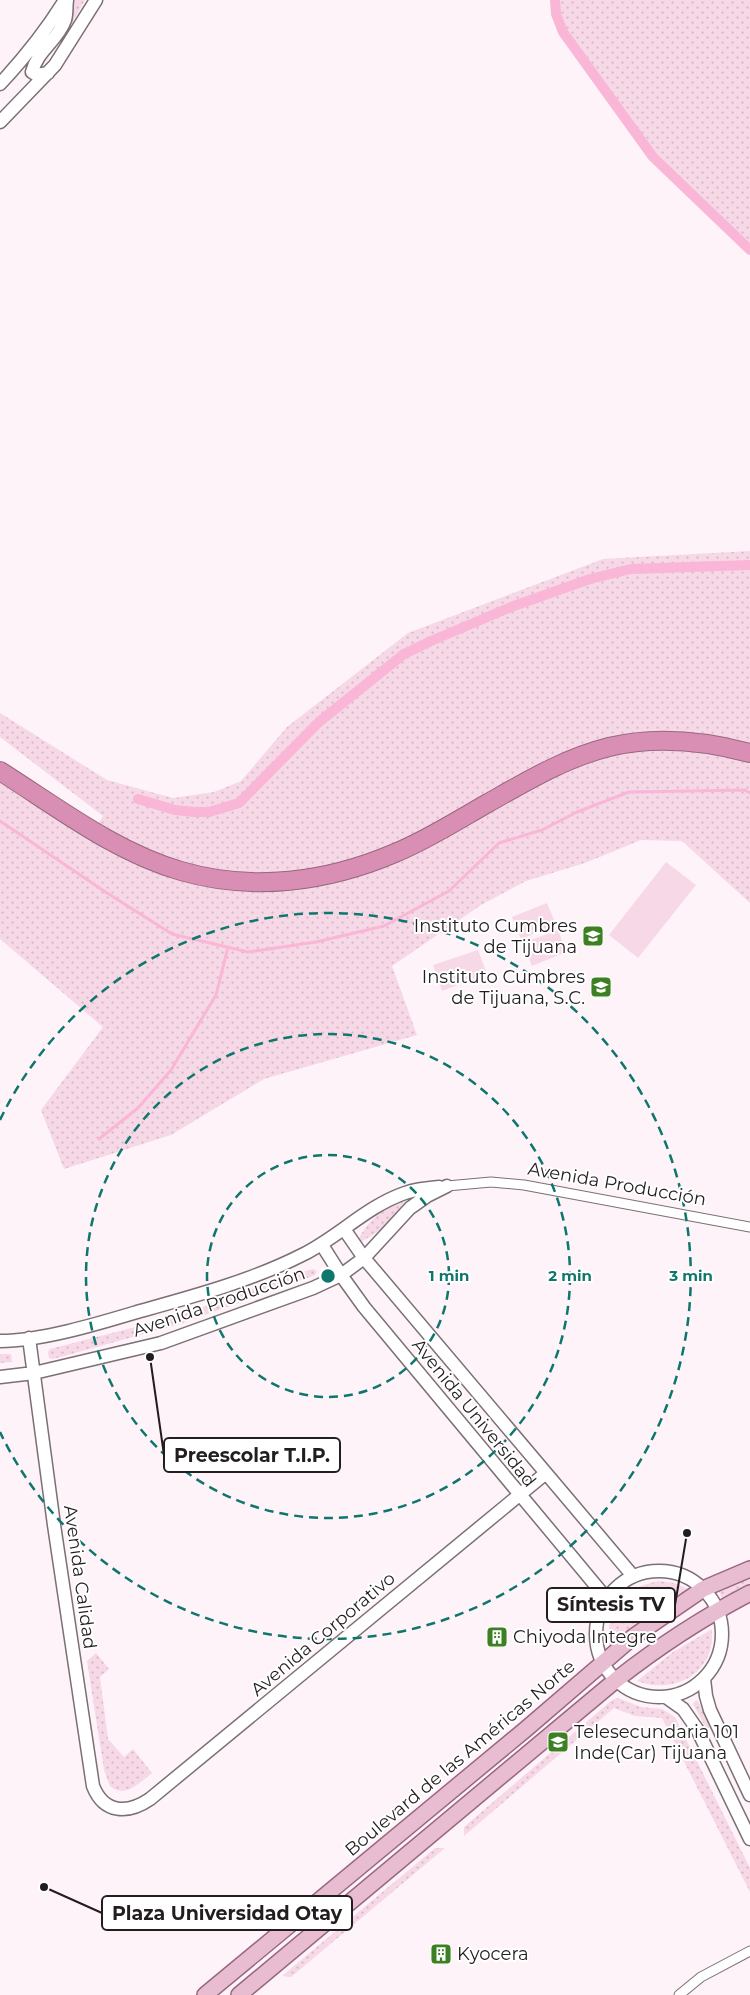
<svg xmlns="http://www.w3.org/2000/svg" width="750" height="1995" font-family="Montserrat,sans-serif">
	<defs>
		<pattern id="grass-dots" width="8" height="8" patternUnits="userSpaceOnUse" patternTransform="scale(1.25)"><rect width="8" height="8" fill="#f7d8e6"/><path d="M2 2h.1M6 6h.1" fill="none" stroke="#d3b9c5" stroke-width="1.8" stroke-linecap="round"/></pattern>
	</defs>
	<rect width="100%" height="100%" fill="#fef3f8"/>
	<path fill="url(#grass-dots)" d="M74,0H85L72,23V4Z
		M555,0H750V247L653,157L571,42L556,14Z
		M750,551V903L682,841L641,840L585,863L526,881L481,905L392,966L417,1035L264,1079L171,1135L64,1169L41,1110L103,1027L0,939V778L90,836L103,816L0,737V713L107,780L173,798L214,792L241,781L287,727L408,633L603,559Z
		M400,1201L403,1202L402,1205C390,1221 377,1236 357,1243C366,1222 380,1212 400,1201Z
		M313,1269L317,1271L315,1275L180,1324L53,1359L49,1358L48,1352L50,1349L178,1316L284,1277Z
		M0,1354H11L12,1362L0,1363Z
		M750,1577V1584L722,1598L719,1592Z
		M659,1581L674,1583L690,1590L649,1614L609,1646C606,1608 622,1588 659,1581Z
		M712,1629C712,1638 712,1648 708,1656C695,1684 663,1691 637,1681L673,1652Z
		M96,1653L109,1669L100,1677L108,1739L124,1757L133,1749L152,1773C139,1783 125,1799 110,1786L104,1770L87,1661Z
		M618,1698L641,1707L662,1709L675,1717L750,1868V1892L662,1718L635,1716L614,1708L464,1836V1827L612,1700Z
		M696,1700L698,1701L709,1724V1729L705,1726L693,1704Z
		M435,1848H445L291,1977L282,1976Z"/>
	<path fill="#f7d8e6" d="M666,862L696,885L638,958L609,935Z
		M547,903L556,925L521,939L512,917Z
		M558,930L566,952L532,966L523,943Z
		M478,950L487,974L442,991L433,965Z"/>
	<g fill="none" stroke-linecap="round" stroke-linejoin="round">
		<path stroke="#f9b6d6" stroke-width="3" d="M0,821L107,893L172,934L248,952L316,942L384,926L449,891L499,843L542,830L577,812L629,792L745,790L750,793
			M99,1139L138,1108L171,1070L216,995L228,947"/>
		<path stroke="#f9b6d6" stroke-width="10" d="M555,0L556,14L563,32L653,157L750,250
			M138,799L175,810L194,812H209L239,803L319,722L404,654L431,641L511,607L590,579L631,569L750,565"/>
		<g stroke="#7a7075" stroke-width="11">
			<path id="street" d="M447,1186L491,1182L524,1185L750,1227
				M679,1995L701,1977L750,1951"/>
		</g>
		<g stroke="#7a7075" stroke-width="15">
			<path id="secondary" d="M48,73L37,75L32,72C37,51 58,40 65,20C67,14 66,6 67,0
				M0,84C25,57 46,31 65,0
				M0,122L55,65L96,0
				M344,1229L364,1258L633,1576
				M322,1245L341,1275L364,1307L607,1599
				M29,1338L54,1525L93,1786C104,1814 128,1814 150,1799L546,1473
				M0,1341C41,1341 97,1324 137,1312C191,1297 251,1281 302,1255C337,1238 367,1206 405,1193C416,1189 427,1188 439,1187
				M0,1377L34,1373L161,1343L313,1288L341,1275L364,1258L410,1208L427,1196L447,1186
				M596 1634a63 63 0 1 1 126 0a63 63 0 1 1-126 0Z
				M704,1679L706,1696L710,1710L750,1795
				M666,1697L683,1709L697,1729L750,1839"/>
		</g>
		<g stroke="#986780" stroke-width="18">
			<path id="primary" d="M205,1995L526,1729L633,1637L703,1589L750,1569
				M239,1995L616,1680C658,1647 702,1618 750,1593"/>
		</g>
		<g stroke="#986780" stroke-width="20">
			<path id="highway" d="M0,771C57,807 115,852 181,871C253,892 327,882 395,853C427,840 458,820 488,803C527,781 565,758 609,747C655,736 705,741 750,753"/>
		</g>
		<use href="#street" stroke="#fff" stroke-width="9"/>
		<use href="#secondary" stroke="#fff" stroke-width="12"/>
		<use href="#primary" stroke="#e8bcd1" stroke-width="15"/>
		<use href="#highway" stroke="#d88fb3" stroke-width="18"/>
	</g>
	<g fill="none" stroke="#0f766e" stroke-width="2.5" stroke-dasharray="9 6">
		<circle cx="328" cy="1276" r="121"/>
		<circle cx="328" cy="1276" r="242"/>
		<path d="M0 1120A363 363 0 1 1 0 1432"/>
	</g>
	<defs>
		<g id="school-square" transform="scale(1.125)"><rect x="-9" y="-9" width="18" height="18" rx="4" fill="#3c8023" stroke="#fff"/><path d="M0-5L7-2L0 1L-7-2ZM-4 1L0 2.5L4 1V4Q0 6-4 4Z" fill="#fff"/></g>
		<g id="building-square" transform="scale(1.125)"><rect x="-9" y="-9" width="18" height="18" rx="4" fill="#3c8023" stroke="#fff"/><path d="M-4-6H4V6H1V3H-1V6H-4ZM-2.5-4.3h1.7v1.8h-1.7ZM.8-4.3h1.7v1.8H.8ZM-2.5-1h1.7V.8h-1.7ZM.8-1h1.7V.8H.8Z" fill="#fff"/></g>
	</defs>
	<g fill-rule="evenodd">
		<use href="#school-square" x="593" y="936"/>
		<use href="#school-square" x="601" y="987"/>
		<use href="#building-square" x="497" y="1637"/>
		<use href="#school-square" x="558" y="1742"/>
		<use href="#building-square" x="441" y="1954"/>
	</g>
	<g text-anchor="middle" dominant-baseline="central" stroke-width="4" stroke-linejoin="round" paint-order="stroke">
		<g font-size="18" fill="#221e20" stroke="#fff" text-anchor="start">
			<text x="577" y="926" text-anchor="end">Instituto Cumbres<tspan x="577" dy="21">de Tijuana</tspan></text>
			<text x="585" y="977" text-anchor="end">Instituto Cumbres<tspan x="585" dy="21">de Tijuana, S.C.</tspan></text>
			<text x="513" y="1637">Chiyoda Integre</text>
			<text x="574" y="1732">Telesecundaria 101<tspan x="574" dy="21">Inde(Car) Tijuana</tspan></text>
			<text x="457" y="1954">Kyocera</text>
		</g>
		<g font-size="18" fill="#221e20" stroke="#fff">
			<text transform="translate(617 1184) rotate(10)">Avenida Producción</text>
			<text transform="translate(219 1302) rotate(-19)">Avenida Producción</text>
			<text transform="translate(474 1413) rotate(51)">Avenida Universidad</text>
			<text transform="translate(80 1577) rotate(82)">Avenida Calidad</text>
			<text transform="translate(323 1634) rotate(-40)">Avenida Corporativo</text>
			<text transform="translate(460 1758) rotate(-40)">Boulevard de las Américas Norte</text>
		</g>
	</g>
	<circle cx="328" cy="1276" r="8" fill="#0f766e" stroke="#fff" stroke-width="2.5"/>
	<g font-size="15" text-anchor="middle" font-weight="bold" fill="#0f766e" stroke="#fff" stroke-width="4" stroke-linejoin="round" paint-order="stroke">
		<text x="449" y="1281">1 min</text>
		<text x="570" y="1281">2 min</text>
		<text x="691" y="1281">3 min</text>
	</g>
	<path fill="none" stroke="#221e20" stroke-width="2" d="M150 1357L164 1455M687 1533L675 1605M44 1887L102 1913"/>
	<g fill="#221e20" stroke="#fff" stroke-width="2">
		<circle cx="150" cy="1357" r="5"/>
		<circle cx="687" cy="1533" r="5"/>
		<circle cx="44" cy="1887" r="5"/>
	</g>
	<g fill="#fff" stroke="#221e20" stroke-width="2">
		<rect x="164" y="1438" width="176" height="34" rx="5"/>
		<rect x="547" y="1588" width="128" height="34" rx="5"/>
		<rect x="102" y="1896" width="250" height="34" rx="5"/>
	</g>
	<g font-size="19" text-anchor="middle" font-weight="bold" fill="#221e20">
		<text x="252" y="1462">Preescolar T.I.P.</text>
		<text x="611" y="1611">Síntesis TV</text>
		<text x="227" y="1920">Plaza Universidad Otay</text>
	</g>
</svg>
